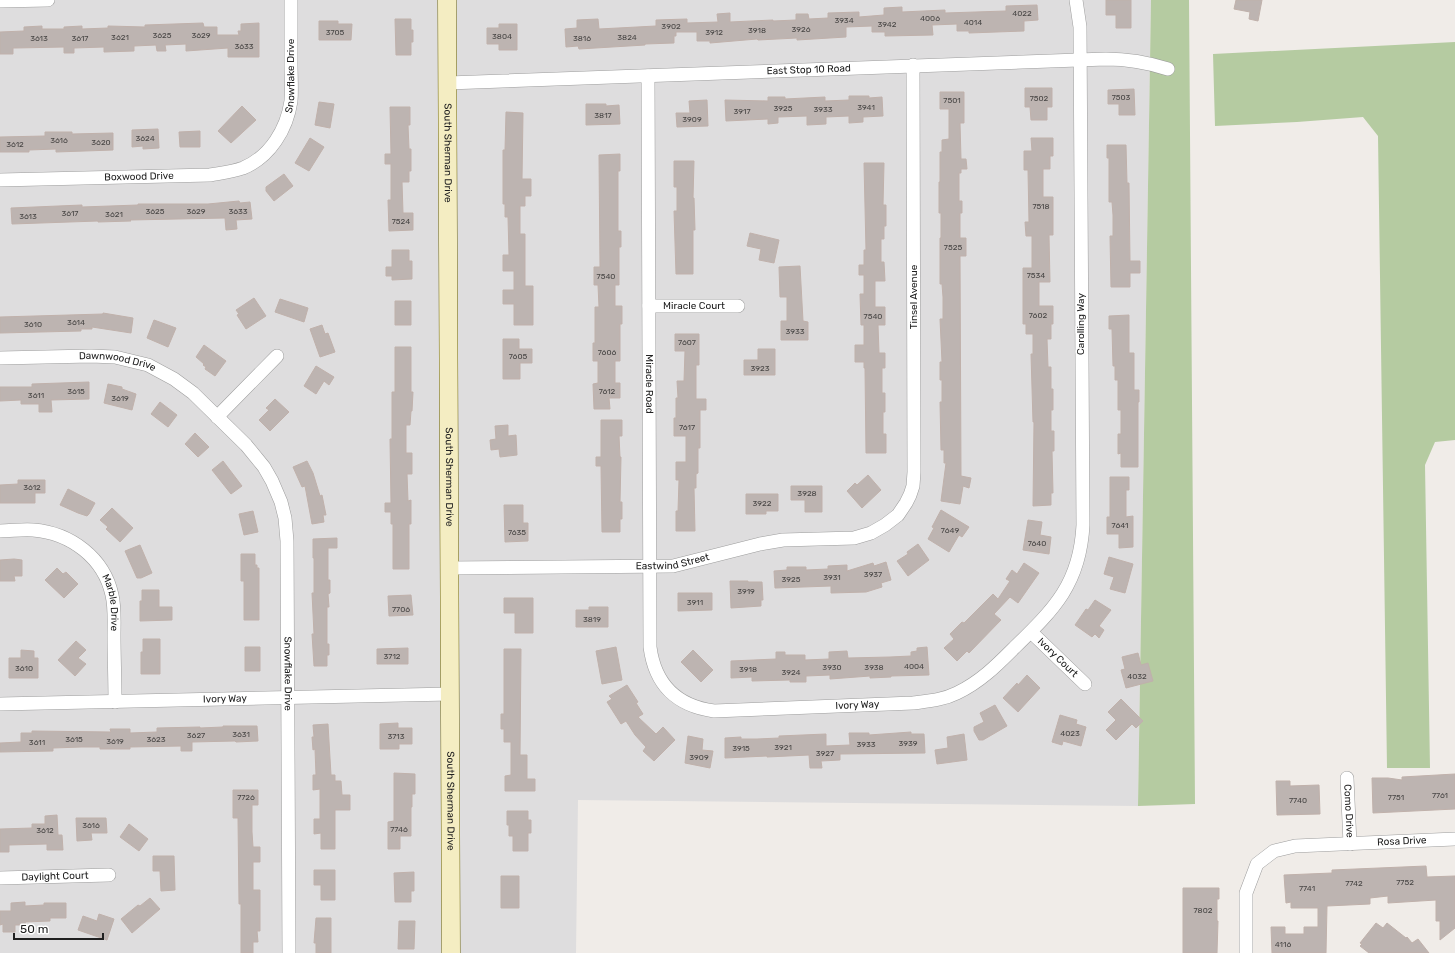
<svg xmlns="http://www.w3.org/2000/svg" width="1455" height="953" font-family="Rubik,sans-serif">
	<rect width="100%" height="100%" fill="#f0ece8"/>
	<path fill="#deddde" d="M0,0H1151L1138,806L578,800L576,953H0Z"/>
	<path fill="#b5cba1" d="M1151,0H1189L1195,804L1138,806Z
		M1455,42V440L1435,442L1425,465L1430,768H1387L1378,136L1363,117L1297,122L1215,126L1213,54Z"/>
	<path fill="#bdb4b1" stroke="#c0b1ab" d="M1106,0H1131V28H1116V15H1106Z
		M1236,0H1262L1258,21L1249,19L1250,12L1234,9Z
		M1037,5L1038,20L1024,21V31L969,33V31H957V24L932,25L933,35L885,36V32H872V26L846,27V37L797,40V38L758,40L757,39L710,43V41H697V32H676V36H674V43L645,44V45L579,49L578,46L566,47L565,29L577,28V20L598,19L599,29L656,26V20L687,19V23L718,22L717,14L730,13V22L773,20V21L796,20V14H808L809,19L828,18V13L859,12V17L884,15V8L902,7V12L945,10V13L1006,11V6Z
		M395,19H411V30H413V42H411V55H396Z
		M319,21H338V24H352L351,40H319Z
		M203,23L204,27H217V35H239L238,31H241V24L259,23V57H228V48L186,51V44L165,45L166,51H157L156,45L134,46V51L104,52V47L74,48V53H64V47L15,48H13V54H0V32L24,31V27L42,26V29H64V27L82,26V29L108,28V26L145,27V25Z
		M499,24H517V50H499V44H487V28H499Z
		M1025,88H1052V107H1047V120H1031L1030,107H1025Z
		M1134,89L1135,115H1119V104H1108V90Z
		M940,92H964V123H960L961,159H966L967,169H961V173H959V201H962V213H960V238H966V256H960L961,476L971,478L969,488L963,486L960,504L941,501L946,463H944V450H941L940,402H942V380H940V362H942L940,319H943V297L942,284H940V238H941V213H939V182H940V152H942V140L949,139V109H940Z
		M849,96H869V98L882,97L883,116L863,117V122L849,123V116L826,117V124L807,125V116L778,117V123L768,124V119L726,121L725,100L768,101V97H785V99L825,97V101L849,100Z
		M707,100L708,126L677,127L676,113H690L689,101Z
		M319,102L334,104L330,128L315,125Z
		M586,104H606V106L619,105L620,124L586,125Z
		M242,106L256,120L231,143L218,131Z
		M390,107H410V125H408L409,149H411V171H409V182H402L403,213H413V230L389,231L388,200H391V164H385V154H391Z
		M506,112L523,113L522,179H531V196H525V206H520V234H525V286H533V325H514V304H503V290H514V271H503V255H509L508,217H505V204H503V150H505Z
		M158,129L159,148L143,149V146L132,147V130Z
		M200,131V147H180L179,132Z
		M45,132H72V134L113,133V150L56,152V149L29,150V152H0V137L45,136Z
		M310,138L324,147L309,171L295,163Z
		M1031,138H1053V156H1050V169H1043V197H1053V235H1049L1050,282H1039V306H1053V324H1051V339H1047L1048,367H1051V389H1053V410H1051V431H1054V451H1052L1053,493H1051V505L1033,506L1034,422H1033L1031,354H1033V334H1026V324H1023V268H1032V236H1026L1025,222H1029L1028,170H1024V151H1032Z
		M1107,145H1126L1127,183H1129L1130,261H1140V273H1130V287H1111L1110,236H1113V215L1112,202H1109V158H1107Z
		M620,154V171H618V231H621V247H619V285H615V306H622V324H620V361H615V383H620V398H609L610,409H594L593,384L598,383V361H593V343H595V307H599L598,285H594V267H600L599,155Z
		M674,161H694L693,198H694L695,230H693V274H676L674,211H677V187H674Z
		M864,163H884L883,205H886V226H884V239H881V262H884L885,281H875V307H885V325H878L879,353H885V368H882V393H885V412H883V434H886V453H866L865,368H864V362H855V345H864V325H861L860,294H864V275H859V265H864V250H866Z
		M284,174L293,186L274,201L266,191V187Z
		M239,201L240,203L250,202L252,219L236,220L237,229L226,230L225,218L130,220L131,221L98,222V221L12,224L11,208L82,205V207L138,205V204H208Z
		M750,233L779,240L774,263L759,260L761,249L747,246Z
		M392,250H409V261H412V279L392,280V276H386V267H392Z
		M800,266L803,321L808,322V340H781V321H787V297H780L779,267Z
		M254,298L266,316L246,329L237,315L239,314L236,310Z
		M280,299L308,308L304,322L275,312Z
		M395,301H411V325H395Z
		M103,313L133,318L131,333L92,327V329H81V331L0,333V317L103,314Z
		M1129,315V353H1134V390H1139V402H1138V467H1121V453L1118,454V434H1121V410H1118V380H1115V366H1113L1112,329H1109V316Z
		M154,320L176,328L168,347L147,338Z
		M322,325L325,334L328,333L335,352L320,357L310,329Z
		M675,334H699V365H696V399H706V410H700V448H698V473L696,474V488H694L695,531H676V511H678L679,480H676V462H686V436H674V418H676V398H678L677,381H684L685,351H675Z
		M503,339H519V349H532V363H520V379H503Z
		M204,345L226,361L215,376L205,369L206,367L203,365L204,364L196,357Z
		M395,347H411V392H413L412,411H411L410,425H406V453H412V474H407L408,501L411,500V524H409V569H393V524H391V512H385V503H391L390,439H392V392H395Z
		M758,349H775V375H744V360H758Z
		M316,366L334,377L329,385L324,381L316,394L304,386Z
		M89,382V399L51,400L52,412H39V404H21V400L0,401V387H32V384Z
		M108,384L122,387V389L136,394L132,410L104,403Z
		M275,399L289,412L270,431L259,420L269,410L266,408Z
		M160,402L177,415L168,427L151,414Z
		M601,420H622V436H619L620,457H621L620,502H622V519H620V532H602L601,466H596V457H601Z
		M508,425V436L516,435L517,455L500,457L499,449L491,450L490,440L496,439L495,426Z
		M195,433L209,447L198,457L185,444Z
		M223,461L242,486L231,494L212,470Z
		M307,461L313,473L320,496L322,495L326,515H323L324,522L312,524L305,486L302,487L293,467Z
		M868,475L881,490L862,508L847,491L855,483L857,485Z
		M1110,477H1129V490H1126V517L1133,516V547L1119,548V534H1107V517H1110Z
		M18,480H45V493H35V503H0V485L18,484Z
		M791,486H822V512H805V500H791Z
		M68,489L95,503L89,514L87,516L78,513L60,505Z
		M746,494H778V511H766V514H746Z
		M504,505H523V523H528V541L505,542Z
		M112,508L133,528L120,542L106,529L108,527L100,520Z
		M941,510L969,527L962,537L959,535L949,552L928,539L934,528L932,527Z
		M253,511L258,532L244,535L239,514Z
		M1028,520L1042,522L1040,535L1051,537L1049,554L1023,550Z
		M337,538V548H328V580H330V593L328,594L329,607H327V644H329V655H327V666H314L312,634H314L312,593H314V558H313V539Z
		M918,544L929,560L908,576L897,561L908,554L907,552Z
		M140,545L152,573L141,578H137L125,551Z
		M241,554H255V565H257V568H259V620H244V581H241Z
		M1109,557L1133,564L1125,593L1110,589L1114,577L1104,574Z
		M14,559L22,560V576H14L15,581H0V560Z
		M886,562L891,580L881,583L882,587L866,592L831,593V586L775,588L774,571L787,570V567H806V570L828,569V566L847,565V571L873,563L874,566Z
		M1024,563L1039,573L1018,603L1010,597L994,614L1001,620L969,653L967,651L957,661L944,648L954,639L950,634L962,622L964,623L993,594L998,599L1010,581L1006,579L1012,570L1017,574Z
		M57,568L63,574L66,572L78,584L64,598L45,580Z
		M730,581H748V582H762L763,600H761V606L731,608Z
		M142,590H159V607H172V620L140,621V601H142Z
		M678,593H712V610L678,611Z
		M411,595L413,615L389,616L388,596Z
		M504,598H533V633H515V613H504Z
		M1095,600L1111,610L1099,626L1104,630L1099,638L1095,634L1092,637L1075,625L1086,609L1088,610Z
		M589,607H608V627H576V610H589Z
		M143,639H160V674H141V652H143Z
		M76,641L86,650L78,658L86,664L75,676L58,660Z
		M245,647H260V671H245Z
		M616,647L622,680L602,684L596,651Z
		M927,647L929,675L891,676V677L870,678V676L830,679V675L806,676V682H790V680L752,681V677L731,678V661L776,659V652H785V655H805V660L829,659V652L847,651L848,658L890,657L911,656V652L917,651V648Z
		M408,648V664H377V649Z
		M504,649H521L520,755H527V779H535V791H505V776L511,775V742H504V729H501V714H504Z
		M21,650L34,651V658H38V678H9V658H21Z
		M693,650L713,670L701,682L681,662Z
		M1138,653L1141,665L1148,663L1153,681L1126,688L1121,670L1125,669L1122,657Z
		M1027,675L1040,688L1018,712L1003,698L1017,683L1018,685Z
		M627,685L638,702L636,703L643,714L638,717L656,734L663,727L675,740L654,761L643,751L646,747L635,735L626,721L621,724L607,702L612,699L609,696Z
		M1121,699L1143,721L1136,728L1132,724L1116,740L1106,730L1116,720L1108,712Z
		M995,705L1007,726L983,740H979L974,731V727L984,722L980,713Z
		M1060,715L1077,720L1076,724L1086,727L1081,746L1063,741L1062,745L1052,742Z
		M398,723V728H412V744H399V749H380V724Z
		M328,724L331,775H335V781H341L342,795H350V810H335V849H321V833L314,834V819H320V789L313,790V775H316L315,749L313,750L312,737H314L313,725Z
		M223,726H257L258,741L236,742L235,741L192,742V751H181V746L130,747V749H100V747H81L53,748V751L0,752V743L21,742V733H32V731L111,732L110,729H130V733L157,732V728L200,727V728L223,727Z
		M911,732V734H924L925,753L840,754V760L821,761L822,768H810L809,755L767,757V756L725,758V738L741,737V739H757L779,738V736L826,734V746L850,745L849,733H869V735Z
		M964,734L967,760L937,764L935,750L948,748L947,737Z
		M688,736L703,739L702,750L713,751L710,768L685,763Z
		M394,773L415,774V794H412V807H411V836H400V849H388V822L394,821Z
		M1455,774V809L1373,813L1372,778H1388L1402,780V777Z
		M1276,781H1290V786L1319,785L1320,814L1277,815Z
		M233,790H258V805H252V832L253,847H260V862H253V890H260V931H257L258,942H253V953H241V904H239L238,818H233Z
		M507,811H528V820H531V833H528V851H513V836H509V825H507Z
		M57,815L58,835H62L63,850H47V844L9,845V852H0V829L32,828V824H45V816Z
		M76,818H106L107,833H91L92,840L77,841Z
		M129,824L148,839L139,851L120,837Z
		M153,856H174L175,890L161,891L160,871H153Z
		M1426,866L1427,877L1455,876V928L1440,940V921H1436V900L1388,903V896L1370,898V904L1327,906L1326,953H1272L1271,927H1285V934H1304V927H1318V908H1291V902L1286,903L1284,875L1332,873V870Z
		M314,870H335V900H321V885H314Z
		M414,872V891H411V902H395L394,873Z
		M501,876H519V908H501Z
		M1183,888H1219V899H1217V921H1218L1217,953H1183Z
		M150,898L160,909L132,933L121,919L138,905L140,906Z
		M25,902V906L44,905V903H66V918H50V921L25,922L26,925H15V932H3V924L0,925V911H11V903Z
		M99,914L114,919L107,940L78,930L83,916L97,921Z
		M316,918H331V953H316V943H314Z
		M399,921H415L414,949H398Z
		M1376,923L1383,928L1387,923L1406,938L1407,937L1412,943L1418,939L1429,953H1369L1360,946L1362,944L1360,943Z"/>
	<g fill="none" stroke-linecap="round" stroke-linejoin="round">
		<g stroke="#9d9d9d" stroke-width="14">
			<g id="street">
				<path d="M0,1L48,0"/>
				<path id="s1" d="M648,76L650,647C655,685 677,706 714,711L913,703C928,701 943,700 957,693C980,682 996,666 1014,648C1054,609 1080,584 1083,525L1080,27L1076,0"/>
				<path id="s2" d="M448,83L1106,59C1129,59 1146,62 1168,69"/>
				<path id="s3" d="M0,180L210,175C221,173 232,172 243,168C270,157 287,129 291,101C292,89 291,77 291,64C291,43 291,21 291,0"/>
				<path id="s4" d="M649,306H738"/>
				<path id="s5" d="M0,358L91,356L115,357L148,365L174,379L193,393L246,445L264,467L272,481L281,502L285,518L287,541L289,953"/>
				<path d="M217,417L277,356"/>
				<path id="s6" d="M0,531C11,531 23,529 33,530C71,533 104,558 112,595C115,608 114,621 114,635C114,657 115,679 115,702"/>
				<path id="s7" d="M449,568L673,566L760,544L783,540L854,538L871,533L885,525L898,515L906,503L910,495L913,486L914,472L913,65"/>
				<path id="s8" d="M1031,632L1085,684"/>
				<path id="s9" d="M0,704L450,694"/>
				<path id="s10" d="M1347,778L1350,844"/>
				<path id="s11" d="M0,878L109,875"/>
				<path id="s12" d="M1246,953V893L1257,864L1274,851L1295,846L1455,839"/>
			</g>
		</g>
		<g stroke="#6f6710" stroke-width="19">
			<g id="secondary">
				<path id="s13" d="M447,0L451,953"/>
			</g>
		</g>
		<use href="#street" stroke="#fff" stroke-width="13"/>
		<use href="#secondary" stroke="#f4edc2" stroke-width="18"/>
	</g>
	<g text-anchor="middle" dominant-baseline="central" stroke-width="3" stroke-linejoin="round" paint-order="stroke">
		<g font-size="8" fill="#474544">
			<text x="1022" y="13">4022</text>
			<text x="930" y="18">4006</text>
			<text x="844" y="20">3934</text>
			<text x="973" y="22">4014</text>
			<text x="887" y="24">3942</text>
			<text x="671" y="26">3902</text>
			<text x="801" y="29">3926</text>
			<text x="757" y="30">3918</text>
			<text x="335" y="32">3705</text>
			<text x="714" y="32">3912</text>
			<text x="162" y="35">3625</text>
			<text x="201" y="35">3629</text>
			<text x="502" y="36">3804</text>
			<text x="120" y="37">3621</text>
			<text x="627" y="37">3824</text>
			<text x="39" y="38">3613</text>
			<text x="80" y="38">3617</text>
			<text x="582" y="38">3816</text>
			<text x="244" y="46">3633</text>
			<text x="1121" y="97">7503</text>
			<text x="1039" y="98">7502</text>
			<text x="952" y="100">7501</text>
			<text x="866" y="107">3941</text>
			<text x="783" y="108">3925</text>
			<text x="823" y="109">3933</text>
			<text x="742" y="111">3917</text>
			<text x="603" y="115">3817</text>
			<text x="692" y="119">3909</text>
			<text x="145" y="138">3624</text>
			<text x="59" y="140">3616</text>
			<text x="101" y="142">3620</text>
			<text x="15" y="144">3612</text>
			<text x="1041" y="206">7518</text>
			<text x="155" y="211">3625</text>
			<text x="196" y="211">3629</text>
			<text x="238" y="211">3633</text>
			<text x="70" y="213">3617</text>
			<text x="114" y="214">3621</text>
			<text x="28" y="216">3613</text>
			<text x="401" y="221">7524</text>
			<text x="953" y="247">7525</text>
			<text x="1036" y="275">7534</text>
			<text x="606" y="276">7540</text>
			<text x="1038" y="315">7602</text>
			<text x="873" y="316">7540</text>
			<text x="76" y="322">3614</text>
			<text x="33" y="324">3610</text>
			<text x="795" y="331">3933</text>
			<text x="687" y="342">7607</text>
			<text x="607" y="352">7606</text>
			<text x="518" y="356">7605</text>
			<text x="760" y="368">3923</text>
			<text x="76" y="391">3615</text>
			<text x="607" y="391">7612</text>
			<text x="36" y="395">3611</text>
			<text x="120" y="398">3619</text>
			<text x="687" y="427">7617</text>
			<text x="32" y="487">3612</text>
			<text x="807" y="493">3928</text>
			<text x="762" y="503">3922</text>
			<text x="1120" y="525">7641</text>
			<text x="950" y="530">7649</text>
			<text x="517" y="532">7635</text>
			<text x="1037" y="543">7640</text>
			<text x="873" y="574">3937</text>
			<text x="832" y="577">3931</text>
			<text x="791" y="579">3925</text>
			<text x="746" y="591">3919</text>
			<text x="695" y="602">3911</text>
			<text x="401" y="609">7706</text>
			<text x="592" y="619">3819</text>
			<text x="392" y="656">3712</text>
			<text x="914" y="666">4004</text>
			<text x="832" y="667">3930</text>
			<text x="874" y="667">3938</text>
			<text x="24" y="668">3610</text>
			<text x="748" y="669">3918</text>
			<text x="791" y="672">3924</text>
			<text x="1137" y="676">4032</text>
			<text x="1070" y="733">4023</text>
			<text x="241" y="734">3631</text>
			<text x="196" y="735">3627</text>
			<text x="396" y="736">3713</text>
			<text x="74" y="739">3615</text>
			<text x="156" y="739">3623</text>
			<text x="115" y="741">3619</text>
			<text x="37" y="742">3611</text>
			<text x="908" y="743">3939</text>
			<text x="866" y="744">3933</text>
			<text x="783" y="747">3921</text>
			<text x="741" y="748">3915</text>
			<text x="825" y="753">3927</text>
			<text x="699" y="757">3909</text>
			<text x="1440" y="795">7761</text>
			<text x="246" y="797">7726</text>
			<text x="1396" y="797">7751</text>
			<text x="1298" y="800">7740</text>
			<text x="91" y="825">3616</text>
			<text x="399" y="829">7746</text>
			<text x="45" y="830">3612</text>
			<text x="1405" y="882">7752</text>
			<text x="1354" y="883">7742</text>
			<text x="1307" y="888">7741</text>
			<text x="1203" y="910">7802</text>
			<text x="1283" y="944">4116</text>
		</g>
		<g font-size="10" fill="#202020" stroke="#fff">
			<text stroke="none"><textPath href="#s2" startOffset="361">East Stop 10 Road</textPath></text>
			<text stroke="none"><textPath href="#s3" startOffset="355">Snowflake Drive</textPath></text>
			<text stroke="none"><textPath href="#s13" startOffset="153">South Sherman Drive</textPath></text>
			<text stroke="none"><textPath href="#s3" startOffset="139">Boxwood Drive</textPath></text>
			<text transform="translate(914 297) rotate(-90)">Tinsel Avenue</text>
			<text stroke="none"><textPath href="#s4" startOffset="45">Miracle Court</textPath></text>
			<text transform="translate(1081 324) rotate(-90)">Carolling Way</text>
			<text stroke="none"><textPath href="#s5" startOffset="118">Dawnwood Drive</textPath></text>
			<text stroke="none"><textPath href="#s1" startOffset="308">Miracle Road</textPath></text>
			<text stroke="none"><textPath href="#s13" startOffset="477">South Sherman Drive</textPath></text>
			<text stroke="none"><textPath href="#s7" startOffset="224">Eastwind Street</textPath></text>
			<text stroke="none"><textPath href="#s6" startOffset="150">Marble Drive</textPath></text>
			<text stroke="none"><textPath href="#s8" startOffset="37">Ivory Court</textPath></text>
			<text stroke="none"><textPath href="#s5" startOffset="516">Snowflake Drive</textPath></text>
			<text stroke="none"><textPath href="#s9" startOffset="225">Ivory Way</textPath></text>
			<text stroke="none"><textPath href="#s1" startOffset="813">Ivory Way</textPath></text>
			<text stroke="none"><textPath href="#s13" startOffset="801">South Sherman Drive</textPath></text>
			<text stroke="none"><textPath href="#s10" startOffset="33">Como Drive</textPath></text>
			<text stroke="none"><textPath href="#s12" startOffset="241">Rosa Drive</textPath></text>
			<text stroke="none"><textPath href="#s11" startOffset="55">Daylight Court</textPath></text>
		</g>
	</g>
	<path d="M14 933v6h89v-6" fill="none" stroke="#202020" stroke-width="2"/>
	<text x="20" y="933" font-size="12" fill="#202020" stroke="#ffffff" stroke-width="3" paint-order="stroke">50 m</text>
</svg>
